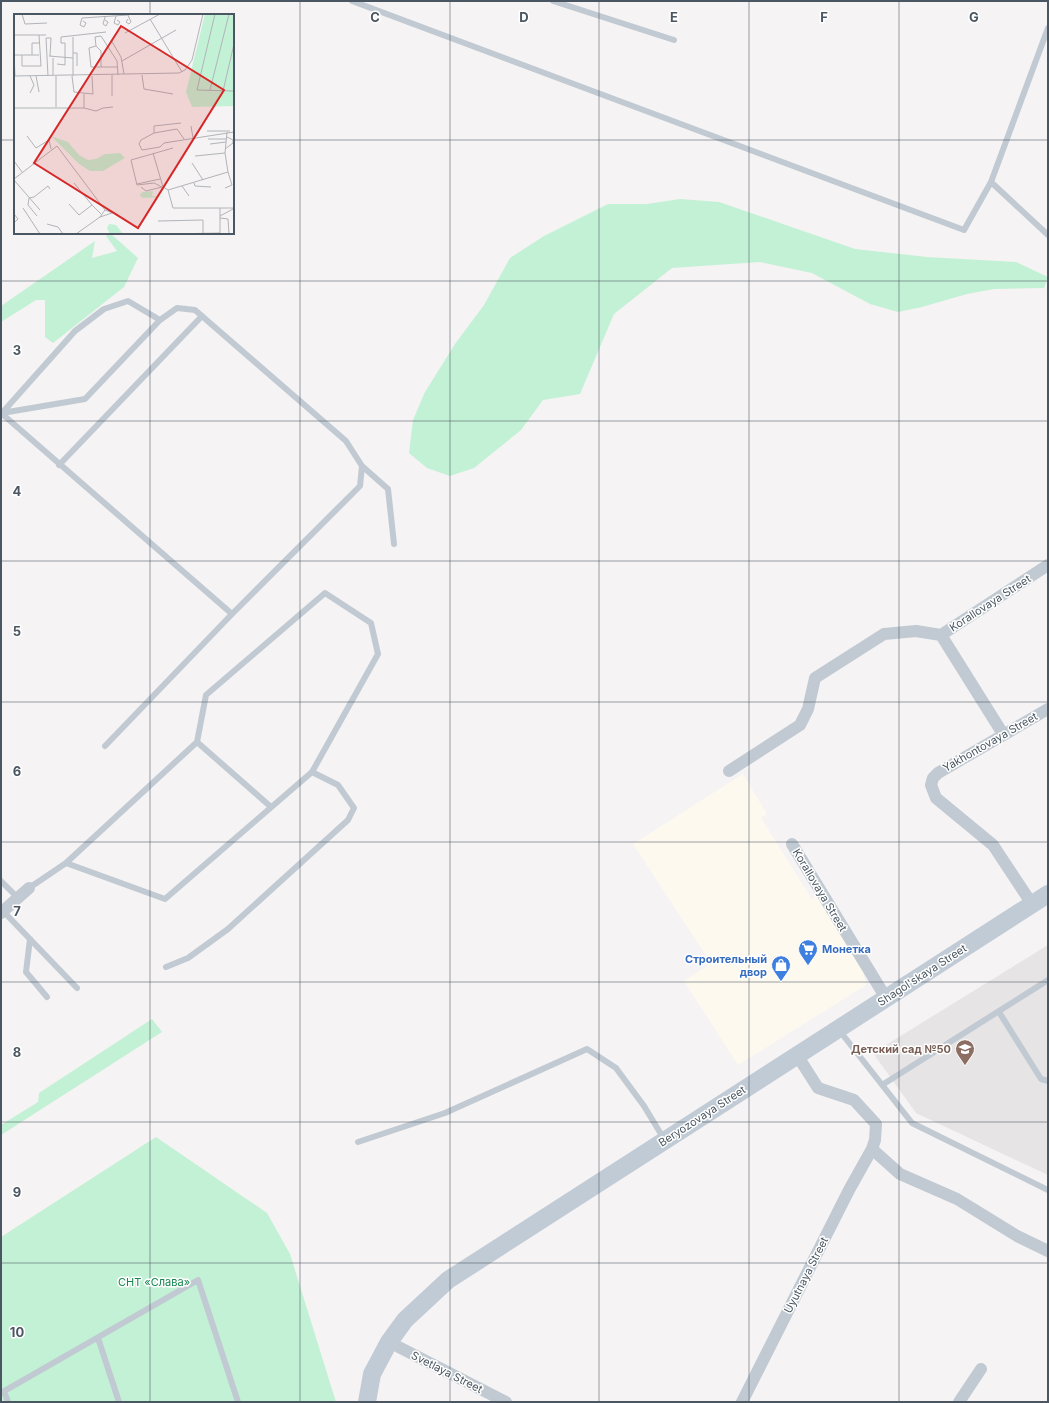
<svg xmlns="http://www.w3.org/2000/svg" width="1049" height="1403" font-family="Inter,sans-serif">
	<rect width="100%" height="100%" fill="#f5f3f3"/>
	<path fill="#fdf9ef" d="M743,774L767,814L761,818L812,899L819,895L861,963L866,985L738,1065L684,981L711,963L633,844Z"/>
	<path fill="#e6e4e5" d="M1048,945V1175L916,1113L873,1053Z"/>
	<path fill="#c3f1d5" d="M680,199L719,202L855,249L927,257L1016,262L1048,277L1044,288L994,289L967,294L922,307L898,312L870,304L812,273L760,262L672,268L614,314L580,394L543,400L521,430L474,468L450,476L427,468L409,453L413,420L425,392L455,344L484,305L510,258L544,236L608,204H647Z
		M110,233L138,258L124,287L53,343L45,337V300H36L1,322V306L95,241L92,258L117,251L106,236Z
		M152,1019L162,1032L1,1135V1125L38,1102L39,1093Z
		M156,1137L267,1213L290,1254L336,1402H1V1237Z"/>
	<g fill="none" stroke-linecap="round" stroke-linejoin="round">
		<path stroke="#c1cad2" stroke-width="6" d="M352,1L964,230L991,182L1048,28
			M553,1L674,40
			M991,182L1048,235
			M1,413L232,614
			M2,413L85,399L160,320L177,308L195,310L346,441L362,466L360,486L232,614L105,746
			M2,413L75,331L104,309L128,301L160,320
			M59,465L202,316
			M362,466L388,489L394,544
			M197,742L271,807
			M1,881L18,898
			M29,888L66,863L197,742L206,695L325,593L371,623L378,654L312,772L165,899L66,863
			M3,911L77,988
			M30,939L26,972L47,997
			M166,967L188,958L228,929L348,820L354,808L338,785L312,772
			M999,1012L1041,1079L1048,1081
			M839,1030L912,1123L1048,1190
			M882,1085L1048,980
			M358,1142L445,1113L587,1049L616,1068L644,1106L664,1139
			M98,1338L119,1402
			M4,1391L8,1402
			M1,1393L198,1280L238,1402"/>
		<path stroke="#c1cad2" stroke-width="12" d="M941,635L1003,734
			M729,771L800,725L808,709L815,678L884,634L916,631L941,635L1048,565
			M792,844L886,998
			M1032,904L993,845L936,798L931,785L933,778L938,773L1048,709
			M1,913L29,888
			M797,1055L818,1088L854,1100L876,1124L875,1140L872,1149L900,1174L957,1199L1017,1236L1048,1251
			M389,1342L506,1402
			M742,1402L849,1190L872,1149
			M959,1402L981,1369"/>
		<path stroke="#c1cbd6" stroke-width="18" d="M367,1402L372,1374L389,1342L405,1320L448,1280L1048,894"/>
	</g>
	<path fill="none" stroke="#4a5661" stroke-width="1" stroke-opacity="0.55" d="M150,1V15M300,1V1402M450,1V1402M599,1V1402M749,1V1402M899,1V1402M1,140H15M233,140H1048M150,233V1402M1,281H1048M1,421H1048M1,561H1048M1,702H1048M1,842H1048M1,982H1048M1,1122H1048M1,1263H1048"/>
	<defs>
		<g id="supermarket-pin" transform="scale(1)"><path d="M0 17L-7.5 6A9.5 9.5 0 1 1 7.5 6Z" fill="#3f7fe0" stroke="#fff"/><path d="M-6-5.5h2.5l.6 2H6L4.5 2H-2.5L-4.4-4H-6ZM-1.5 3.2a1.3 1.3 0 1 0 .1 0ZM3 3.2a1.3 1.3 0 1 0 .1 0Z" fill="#fff"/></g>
		<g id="shop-pin" transform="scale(1)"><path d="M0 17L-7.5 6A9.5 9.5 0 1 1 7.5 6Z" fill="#3f7fe0" stroke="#fff"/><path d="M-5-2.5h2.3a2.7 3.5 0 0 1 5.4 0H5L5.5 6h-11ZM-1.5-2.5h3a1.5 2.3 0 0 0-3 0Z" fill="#fff"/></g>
		<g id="school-pin" transform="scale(1)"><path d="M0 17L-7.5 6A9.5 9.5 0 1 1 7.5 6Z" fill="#8d6e63" stroke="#fff"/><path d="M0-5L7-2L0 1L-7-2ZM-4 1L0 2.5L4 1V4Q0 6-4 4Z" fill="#fff"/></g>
	</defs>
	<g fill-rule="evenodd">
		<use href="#supermarket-pin" x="808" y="949"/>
		<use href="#shop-pin" x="781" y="965"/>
		<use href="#school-pin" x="965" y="1049"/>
	</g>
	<g text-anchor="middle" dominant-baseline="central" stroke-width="3" stroke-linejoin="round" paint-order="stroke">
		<g font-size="11" fill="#4a5661" stroke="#fff">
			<text transform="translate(990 603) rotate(-33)">Korallovaya Street</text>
			<text transform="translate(990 742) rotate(-30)">Yakhontovaya Street</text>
			<text transform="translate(820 890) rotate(59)">Korallovaya Street</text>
			<text transform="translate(922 975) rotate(-33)">Shagol'skaya Street</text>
			<text transform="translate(702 1116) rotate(-33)">Beryozovaya Street</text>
			<text transform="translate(806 1275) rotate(-63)">Uyutnaya Street</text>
			<text transform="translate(447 1372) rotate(27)">Svetlaya Street</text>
		</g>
		<g font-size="11" font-weight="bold" fill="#366cbe" stroke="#fff" text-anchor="start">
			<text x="822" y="949">Монетка</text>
			<text x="767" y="959" text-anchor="end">Строительный<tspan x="767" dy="13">двор</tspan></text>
		</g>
		<g font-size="11" font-weight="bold" fill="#785e54" stroke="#fff" text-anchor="end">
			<text x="951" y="1049">Детский сад №50</text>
		</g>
		<g font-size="11" fill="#17864f" stroke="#fff">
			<text x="154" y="1282">СНТ «Слава»</text>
		</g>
	</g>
	<g transform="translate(14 14)">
		<rect width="220" height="220" fill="#f5f3f3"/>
		<path d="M191,0H220V92L178,93L172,78ZM37,122L54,128L65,141L74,146L82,145L91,140L106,139L111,144L89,157H76L65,150ZM139,177L138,182L151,183L129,184L128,182L127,184L126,180L129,178ZM95,210L102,211L109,220H96L93,214Z" fill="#c3f1d5"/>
		<path fill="none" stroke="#b1b4b9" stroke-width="1" d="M8,0L11,10L33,9M201,0L183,76L220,77M102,2L100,9L104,11L106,8L103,6M91,3L89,10L92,12L94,8L91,6M136,5L168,58M69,7L72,9L70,13L66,11L68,4L114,1L117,8L115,10L112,8L114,5M111,19L146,0M0,21H32M59,23V62M97,26L107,43L110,60M82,32L75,34L77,53H103M59,39H63V52M0,41L1,62M1,41H25M8,41V52H27L25,21M18,41V29H25M35,42L59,44M39,44V61M108,47L162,16M43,50L51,51V29H47V23L92,18M87,53V37L82,32L81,23L87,22L103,47L104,61M128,61L130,75L159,80M0,62L165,59L171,56L178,46L189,0M22,62L25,78M34,62L32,24H37L36,42M42,62V93M58,62L60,78L79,80L78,62M196,76L215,0M209,77L220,30M16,79L20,71L16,62M70,80V94M98,82V61M0,94H70L82,97L89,94L99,93M177,112L179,124M193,117H216M140,119V112L167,109M13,122L22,134L35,126L37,135M170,125L163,115L140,119L127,126L125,130L128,136L146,133L150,129L220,118M194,125H213M196,130L212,128M211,135L219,129V126L213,123M139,139L149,173L154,176L159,194H220M181,142L211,139M0,147L8,158M178,149L189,166M0,165L43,132L91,196M0,166L26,196M60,169L78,191M180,169L181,172L197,173M123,170L146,165M168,172L175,182M127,173L132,177L148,173M148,173L140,169L123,171L117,146L159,134M211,174L218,171L214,158M154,176L214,158L211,139L213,118M55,190L65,201L78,191L87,200M9,194L26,220M0,200L4,205L0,209M23,202L14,191L15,184L20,183L34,172L36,175M206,202L219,195M86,203L98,199M206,204L214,205L215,220M144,207L189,206V220M33,210L44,213L49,220M62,220L86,203L91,196L99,199M156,220L206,219M206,220V194"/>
		<path fill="#d62828" fill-opacity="0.15" stroke="#d62828" stroke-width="2" d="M107,12L210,76L124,214L20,149Z"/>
		<rect width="220" height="220" fill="none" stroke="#4a5661" stroke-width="2"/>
	</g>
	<g font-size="13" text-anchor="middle" font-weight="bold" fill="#4a5661" stroke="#fff" stroke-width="3" stroke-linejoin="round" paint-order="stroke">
		<text x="375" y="22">C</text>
		<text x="524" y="22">D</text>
		<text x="674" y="22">E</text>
		<text x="824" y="22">F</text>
		<text x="974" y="22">G</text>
		<text x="17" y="355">3</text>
		<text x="17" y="496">4</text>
		<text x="17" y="636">5</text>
		<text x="17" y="776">6</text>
		<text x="17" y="916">7</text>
		<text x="17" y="1057">8</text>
		<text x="17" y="1197">9</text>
		<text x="17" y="1337">10</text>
	</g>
	<rect width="1049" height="1403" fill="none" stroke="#4a5661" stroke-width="4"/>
</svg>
